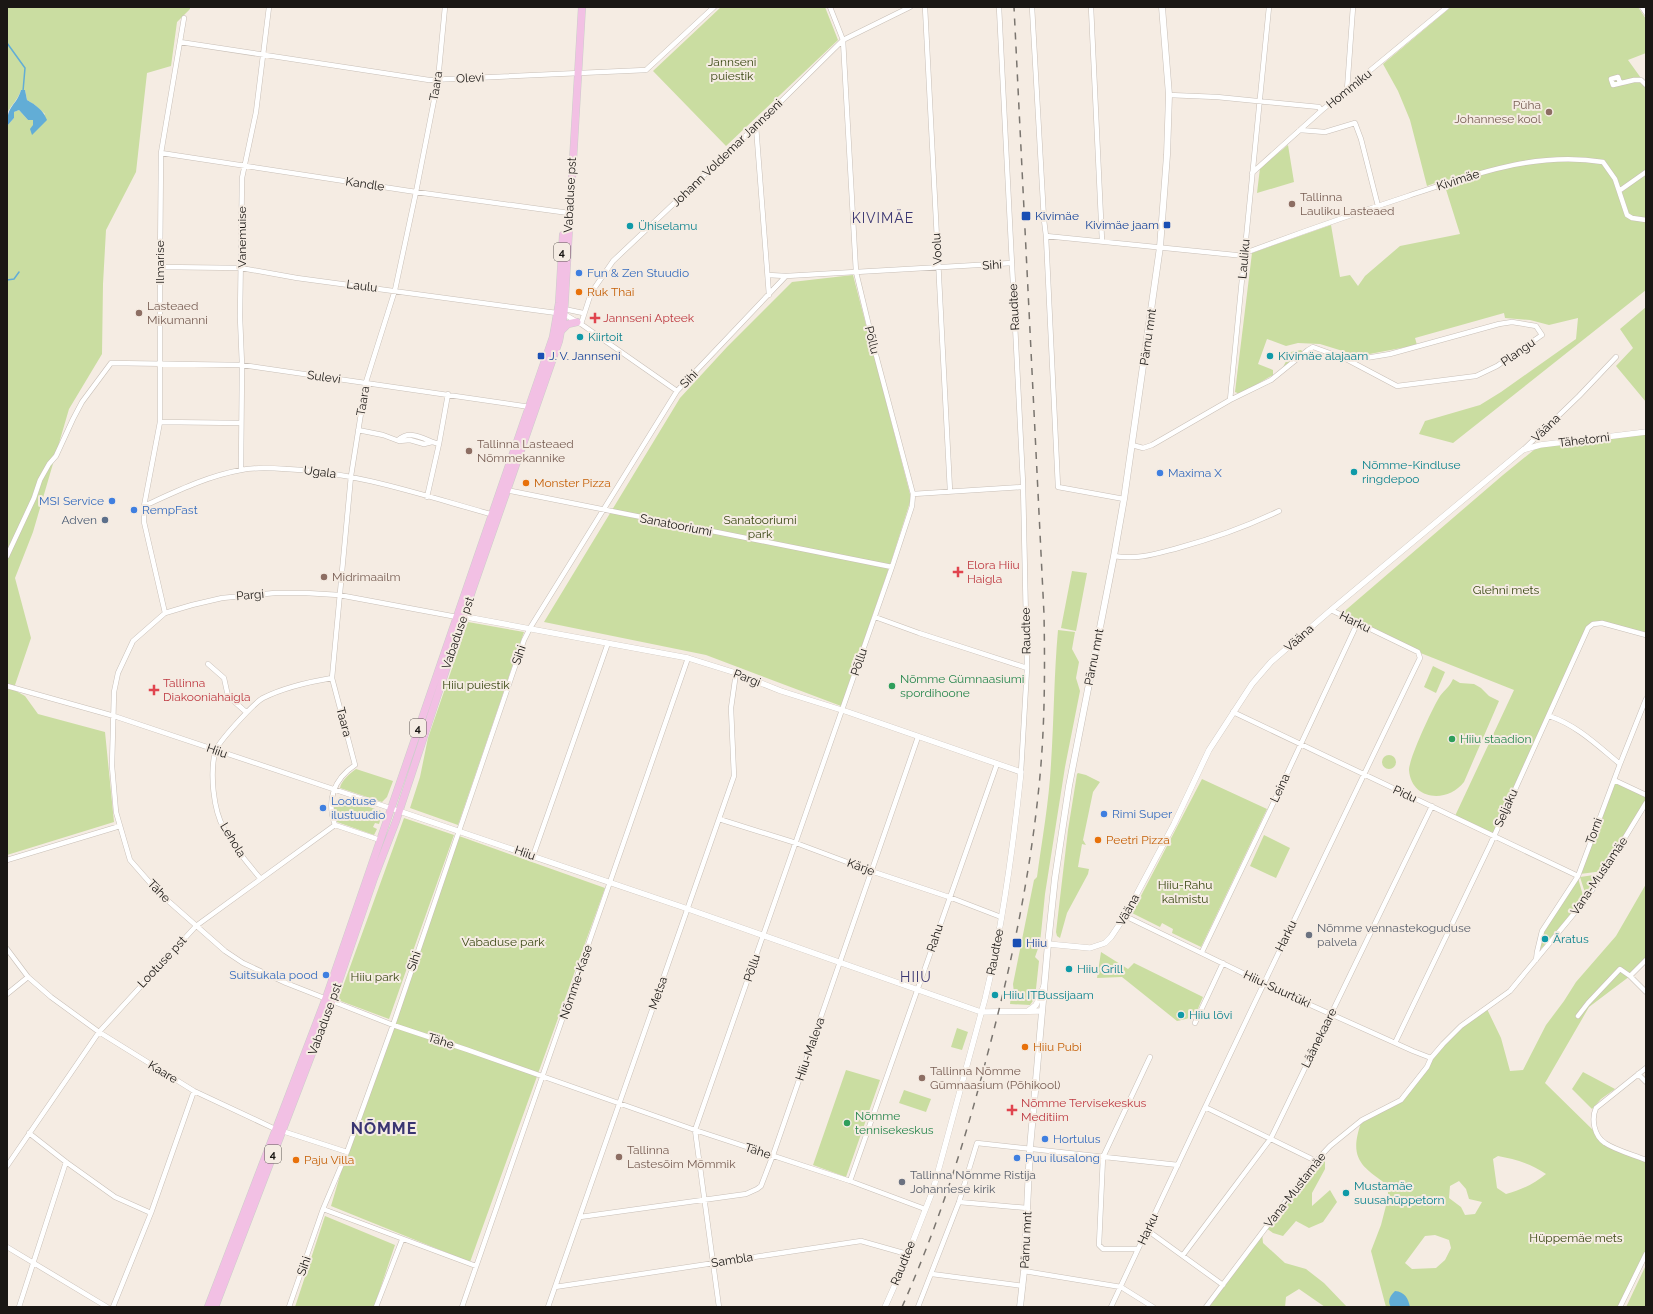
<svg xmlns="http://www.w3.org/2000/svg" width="1653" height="1314" font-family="Raleway,sans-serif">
	<rect width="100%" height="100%" fill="#f5ece3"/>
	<path fill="#cadda1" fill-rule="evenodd" d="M7,7H190V9L177,22L171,66L147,73L136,172L106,230L103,284L102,354L69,409L33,532L15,578L31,638L15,685L16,691L25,696L38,714L105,732L114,822L7,855V126L14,118V112L19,110L28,120H33V125L45,114L35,105L27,100L25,90H21C18,100 11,105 7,114Z
		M721,7H825L838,40L726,146L653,71Z
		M1451,7H1638L1646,19V53L1628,60L1646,85V290L1453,443L1419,434L1425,421L1480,405L1501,392L1576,339L1578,318L1549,325L1530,320L1505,318L1504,313L1415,338L1417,345L1359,356L1320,344L1298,343L1286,346L1267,339L1258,364L1273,370V375L1240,394L1235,392L1252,253L1331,225L1340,277L1350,275L1358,286L1365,276L1400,246L1460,234L1443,180L1427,186L1410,120L1398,91L1383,64Z
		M1288,145L1294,182L1257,193L1260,168Z
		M853,275L910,494V502L890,565L841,706L706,655L544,622L680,398L727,347L792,282Z
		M1646,307V402L1616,366L1633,348L1620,329Z
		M1301,350L1303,352L1283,367L1291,352Z
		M1646,432V635L1602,623L1588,628L1494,836L1455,816L1514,690L1418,652L1340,615L1503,475L1540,445Z
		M1072,571L1087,573L1076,631L1061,628Z
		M468,622L524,632L458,825L410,808L420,777L428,738Z
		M1058,630L1075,632L1072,649L1079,662L1076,678L1080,691L1065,767L1045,894L1040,943L1035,957L1039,961L1035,998L1030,1005L1010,1004L1011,996L1014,993L1013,984L1034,880L1037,877C1042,840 1049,802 1051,764C1054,719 1054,674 1058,630Z
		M1433,666L1445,672L1436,693L1424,687Z
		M1453,679L1460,683L1474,684L1481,688L1489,696L1499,701L1464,782C1447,804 1411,800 1409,770C1409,758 1433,707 1440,696C1445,689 1449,688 1453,679Z
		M1382 762a7 7 0 1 1 14 0a7 7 0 1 1-14 0Z
		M356,769L393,781L387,797L382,802L340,788C341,781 350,773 356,769Z
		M1078,773L1086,775L1100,782L1093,792L1083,840L1086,845L1082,844L1078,867L1089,869L1088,874L1067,913L1060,938L1057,936L1056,932L1068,830L1077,774Z
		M1202,779L1267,809L1201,947L1172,933L1173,929L1162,923L1160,927L1132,913Z
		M1615,782L1646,797V801L1603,871L1580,874Z
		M340,797L381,811L382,814L379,824L375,823L373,827L377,829L374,835L337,822C332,814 332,803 340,797Z
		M404,818L454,835L389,1019L338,1000Z
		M1264,835L1290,848L1276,878L1250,866Z
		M459,836L605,888L470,1262L331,1206L347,1152Z
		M1601,874L1586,896L1580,877Z
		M1578,878L1584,899L1540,950L1544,932Z
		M1646,884V960L1630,976L1589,1007L1545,1083L1597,1134L1604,1143L1646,1160V1249L1634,1280L1620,1307H1386L1371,1251L1381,1225L1388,1198V1185C1358,1165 1349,1156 1362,1120L1401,1100L1433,1058L1460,1027L1487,1009L1501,1038L1510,1071L1523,1070L1546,1025L1564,1001L1576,982L1616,936ZM1498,1156C1515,1159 1532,1164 1546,1174C1534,1184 1521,1190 1506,1194L1497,1188L1493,1159ZM1459,1181L1466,1189L1469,1199L1482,1202L1475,1214L1465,1215L1461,1207L1449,1198L1450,1186ZM1435,1235L1449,1240L1451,1248L1445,1260L1436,1268L1412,1269L1405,1263L1425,1236Z
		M1101,952L1128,969L1134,963L1203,997C1195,1015 1197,1017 1177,1021L1122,977L1097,978Z
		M957,1028L968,1032L962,1050L951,1047Z
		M846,1070L880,1080L846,1177L813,1165Z
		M1583,1072L1615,1089L1601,1099L1592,1109L1572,1089Z
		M904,1090L931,1099L926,1112L899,1103Z
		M1325,1151V1169L1312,1193V1206L1330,1190L1337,1202L1323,1222L1309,1228L1296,1221L1283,1236L1273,1233L1266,1228Z
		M325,1216L395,1245L374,1307H295Z
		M1262,1233L1263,1243L1285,1263L1306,1269L1324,1283L1347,1307H1325L1299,1289L1286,1297L1285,1307H1206Z
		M1646,1265V1307H1626L1629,1301Z"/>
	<path fill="#62add6" d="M21,90H25L27,100C36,105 43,110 47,120L32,135L30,129L33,125V120H28L19,110L14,112V118L7,126C7,104 16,107 21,90Z
		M1395,1291C1405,1292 1408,1298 1410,1307H1391C1387,1301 1390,1296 1395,1291Z"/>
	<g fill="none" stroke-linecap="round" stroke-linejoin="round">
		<path stroke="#62add6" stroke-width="1.5" d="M7,43L25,68L23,91
			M7,280L14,279L19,272"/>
		<g stroke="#c8bfb7" stroke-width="5.5">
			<path id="minor" d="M925,7L950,491
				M999,7L1023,483L1027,668L1021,772
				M1032,7L1044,220L1046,236L1058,487L1124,499
				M1091,7L1102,241
				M1642,7L1646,13
				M180,42L429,80L646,70L714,7
				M1620,83L1618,77L1611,79L1613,85L1634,80H1641L1646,85
				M1347,90L1353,7
				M1169,95L1217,97L1319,107L1321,111
				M756,126L769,295
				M1300,130L1325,132L1355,123L1361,139L1378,206
				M161,153L416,192L569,213
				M1252,173L1321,111L1447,7
				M1619,191L1646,172
				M1046,236L1245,256
				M1245,253C1299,233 1353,214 1408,196C1473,175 1534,151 1603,162L1615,179L1627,215L1632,218L1646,220
				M160,267L241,268L297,278L564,314L581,324L677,391
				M768,275L786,276
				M564,309L583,313
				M581,324L591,293L613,261L756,126L843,40L910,7
				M1230,400L1271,380L1308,350L1313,347L1346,359L1366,358L1390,354L1499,324L1512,322L1536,326L1542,335L1497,366L1476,376L1397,386L1346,359
				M160,422L241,423
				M358,430L383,435L399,441L410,440L424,444L432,442
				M398,440C411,428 426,441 439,444
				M1132,445L1143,448L1152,445L1230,400L1269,7
				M1523,450L1579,396L1616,357
				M241,470L242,365L240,317L242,178L256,112L269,7
				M506,490L892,567
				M913,494L1023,487
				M427,497L439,444L448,394
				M144,506C175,492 207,476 241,470C255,467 272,468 286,469C357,472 425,496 494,515
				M7,556L34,498L40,480L49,464L56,456L73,419L82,402L111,363L242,365L530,407
				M1114,556C1138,560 1155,554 1178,548C1215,538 1244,528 1279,511
				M165,613L144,522V506L160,422V267L161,153L184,18
				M457,617L339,595L306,593H275L222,598L192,605L165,613L133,641L118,673L114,692L112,766L116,812L130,860L158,892L225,951L243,963L286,983L393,1025L468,1050L695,1130L850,1181L925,1209
				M875,617L919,633L1027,668
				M208,664L224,678L228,696L246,712
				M7,686L114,716L399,811
				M1233,712L1578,876
				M1549,716C1577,725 1598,746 1620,764
				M1614,780L1646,795
				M719,819L796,843L871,871L949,897L1001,917
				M335,825C326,800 334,779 355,765L332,678L351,476L366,382L395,290L416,192L438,80L445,7
				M335,825L380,840
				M533,856L608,643
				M7,860L120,826
				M260,878C247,863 234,847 224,829C213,809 210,774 215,752C217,743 254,703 263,698C285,687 308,682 332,678
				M1125,916L1286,994L1413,1051L1431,1058
				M7,949L28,977L51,997L99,1032L194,1091L273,1128L347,1152
				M1202,952L1270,810L1357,624
				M1536,960L1537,952L1542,931L1578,876L1620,764L1646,699
				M1630,976L1646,960
				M7,994L28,977
				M1578,1016L1588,1003L1620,969L1630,976L1646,992
				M1195,1023L1223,963
				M1395,1043L1490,845L1588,628L1593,624L1602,623L1646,635
				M1646,1068L1596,1108C1591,1119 1594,1136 1605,1143C1615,1150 1634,1155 1646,1160
				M1638,1074L1646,1082
				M1205,1107L1316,1161
				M29,1133L66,1162L115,1197L151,1213
				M7,1166L99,1032L196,926L335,825
				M850,1181L997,764
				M959,1202L1027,1208
				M323,1209L476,1266
				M580,1217L746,1194L757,1189L761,1186L773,1155L918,737
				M1147,1230L1223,1285
				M7,1247L107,1307
				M1138,1249H1103L1099,1245L1103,1157L1150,1057
				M1183,1255L1271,1138L1432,806
				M1024,1271L1121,1287L1153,1307
				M932,1274L1023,1286
				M555,1287L861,1241L907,1254
				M19,1307L66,1162
				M113,1307L151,1213L194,1091
				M289,1307L323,1209L347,1152L393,1025L524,640L530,628L677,391L786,276L1012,263
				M376,1307L402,1240
				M462,1307L688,658
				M548,1307L734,776L731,708L736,673
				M719,1307L695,1130L892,567L912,506L913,494L876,355L856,272L843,40L830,7
				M918,1307L959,1202L977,1143L1178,1165
				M1111,1307C1212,1090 1316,874 1420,658L1418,652L1331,610
				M1206,1307L1316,1161L1330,1146L1362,1120L1401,1100L1427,1067L1431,1058L1443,1044L1461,1026L1510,991L1586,899L1604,872L1646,803
				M1620,1307L1646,1254"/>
		</g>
		<g stroke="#c8bfb7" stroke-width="6">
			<path id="tertiary" d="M461,616L688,658L736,673L781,691L848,712L1021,772C1013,848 1003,925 985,999L933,1190L902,1269L885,1307
				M399,811L688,909L981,1012L1042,1011
				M1048,944L1090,948L1105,943L1111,937L1125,916L1174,824L1209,750L1252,684L1271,662L1331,610L1523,450L1540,445L1646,432
				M1028,1011L1036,1005L1044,986"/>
		</g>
		<g stroke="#c8bfb7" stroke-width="7">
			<path id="secondary" d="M1020,1307L1024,1271L1030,1148L1048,944L1055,878L1069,786L1114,556L1124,499L1160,247L1167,155L1169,95L1162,7"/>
		</g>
		<g stroke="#cdcccb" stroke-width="8">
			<path id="trunk" d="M562,330L568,324L577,322
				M208,1307L326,998L553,337L559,303L563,235
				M215,1307L332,1001L374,878L396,821L473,588L559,341L564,314L582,7"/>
		</g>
		<use href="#minor" stroke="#fff" stroke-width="4.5"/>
		<use href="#tertiary" stroke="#fff" stroke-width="5.5"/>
		<use href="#secondary" stroke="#fff" stroke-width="6"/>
		<use href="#trunk" stroke="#f2c0e4" stroke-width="7"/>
		<path stroke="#7a756f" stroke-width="1.5" stroke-dasharray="7 7" stroke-linecap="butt" d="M902,1307C938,1226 965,1142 987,1056C1011,967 1030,877 1039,786C1045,728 1045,671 1044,614L1014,7"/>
	</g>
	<g fill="#8d6e63" stroke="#f5ece3" stroke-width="1.5">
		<circle cx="1549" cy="112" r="4"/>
		<circle cx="1292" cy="204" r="4"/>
		<circle cx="139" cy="313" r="4"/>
		<circle cx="469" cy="451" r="4"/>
		<circle cx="324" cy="577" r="4"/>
		<circle cx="922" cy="1078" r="4"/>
		<circle cx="619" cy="1157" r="4"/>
	</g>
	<g fill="#1a4fb4" stroke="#f5ece3" stroke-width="1.5">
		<rect x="1021" y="211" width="10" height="10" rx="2"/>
		<rect x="1163" y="221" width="8" height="8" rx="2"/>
		<rect x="537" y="352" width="8" height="8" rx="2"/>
		<rect x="1012" y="938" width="10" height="10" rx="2"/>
	</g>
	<g fill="#0f9aa8" stroke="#f5ece3" stroke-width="1.5">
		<circle cx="630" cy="226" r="4"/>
		<circle cx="580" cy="337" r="4"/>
		<circle cx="1270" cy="356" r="4"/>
		<circle cx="1354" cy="472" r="4"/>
		<circle cx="1545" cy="939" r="4"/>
		<circle cx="1069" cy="969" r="4"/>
		<circle cx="995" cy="995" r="4"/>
		<circle cx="1181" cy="1015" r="4"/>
		<circle cx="1346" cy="1193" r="4"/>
	</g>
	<g fill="#3f7fe0" stroke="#f5ece3" stroke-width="1.5">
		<circle cx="579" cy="273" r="4"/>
		<circle cx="1160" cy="473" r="4"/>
		<circle cx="112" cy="501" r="4"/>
		<circle cx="134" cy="510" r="4"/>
		<circle cx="323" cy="808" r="4"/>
		<circle cx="1104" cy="814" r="4"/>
		<circle cx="326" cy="975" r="4"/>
		<circle cx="1045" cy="1139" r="4"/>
		<circle cx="1017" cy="1158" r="4"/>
	</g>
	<g fill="#e8710a" stroke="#f5ece3" stroke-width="1.5">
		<circle cx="579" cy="292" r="4"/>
		<circle cx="526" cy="483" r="4"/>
		<circle cx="1098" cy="840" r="4"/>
		<circle cx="1025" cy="1047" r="4"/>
		<circle cx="296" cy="1160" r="4"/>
	</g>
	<g fill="#e0444e" stroke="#f5ece3" stroke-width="1.5">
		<path d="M593 312h4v4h4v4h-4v4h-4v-4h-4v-4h4z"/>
		<path d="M956 566h4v4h4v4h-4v4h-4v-4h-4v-4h4z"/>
		<path d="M152 684h4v4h4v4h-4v4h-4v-4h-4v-4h4z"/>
		<path d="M1010 1104h4v4h4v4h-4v4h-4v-4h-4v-4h4z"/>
	</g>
	<circle fill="#5c6f8a" stroke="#f5ece3" stroke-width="1.5" cx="105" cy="520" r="4"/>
	<g fill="#2e9e5b" stroke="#f5ece3" stroke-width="1.5">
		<circle cx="892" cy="686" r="4"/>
		<circle cx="1452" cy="739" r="4"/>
		<circle cx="847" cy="1123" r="4"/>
	</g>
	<g fill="#6b7280" stroke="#f5ece3" stroke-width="1.5">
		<circle cx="1309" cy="935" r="4"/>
		<circle cx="902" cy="1182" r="4"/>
	</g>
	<g text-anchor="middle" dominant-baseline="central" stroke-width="4" stroke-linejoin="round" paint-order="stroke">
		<g fill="#f5ece3" stroke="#5c5752" stroke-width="1">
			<rect x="554" y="243" width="16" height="18" rx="3"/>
			<rect x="410" y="719" width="16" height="18" rx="3"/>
			<rect x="265" y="1145" width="16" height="18" rx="3"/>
		</g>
		<g font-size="11" font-weight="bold" fill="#1a1714">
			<text x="562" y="252">4</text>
			<text x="418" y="728">4</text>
			<text x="273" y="1154">4</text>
		</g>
		<g font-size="12" fill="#394612" stroke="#f5ece3">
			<text x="732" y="62">Jannseni<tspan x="732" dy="14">puiestik</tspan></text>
			<text x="760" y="520">Sanatooriumi<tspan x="760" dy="14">park</tspan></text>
			<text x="1506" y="590">Glehni mets</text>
			<text x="476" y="685">Hiiu puiestik</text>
			<text x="1185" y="885">Hiiu-Rahu<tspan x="1185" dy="14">kalmistu</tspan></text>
			<text x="503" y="942">Vabaduse park</text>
			<text x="375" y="977">Hiiu park</text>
			<text x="1576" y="1238">Hüppemäe mets</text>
		</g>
		<g font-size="12" fill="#1a1714" stroke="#f5ece3">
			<text transform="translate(470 78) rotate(-3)">Olevi</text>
			<text transform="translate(436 86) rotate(-81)">Taara</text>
			<text transform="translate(1349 89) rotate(-39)">Hommiku</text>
			<text transform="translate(727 153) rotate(-44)">Johann Voldemar Jannseni</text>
			<text transform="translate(1458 180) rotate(-18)">Kivimäe</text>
			<text transform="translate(365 184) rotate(8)">Kandle</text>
			<text transform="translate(570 195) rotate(-87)">Vabaduse pst</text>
			<text transform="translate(242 237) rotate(-90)">Vanemuise</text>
			<text transform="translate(937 249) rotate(-93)">Voolu</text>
			<text transform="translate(1244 259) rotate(-85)">Lauliku</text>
			<text transform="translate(160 262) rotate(-90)">Ilmarise</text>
			<text transform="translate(992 265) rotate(-4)">Sihi</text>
			<text transform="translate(362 286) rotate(7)">Laulu</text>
			<text transform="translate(1014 307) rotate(-93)">Raudtee</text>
			<text transform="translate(1148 337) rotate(-82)">Pärnu mnt</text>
			<text transform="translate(872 340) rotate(76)">Põllu</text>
			<text transform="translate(1518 352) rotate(-35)">Plangu</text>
			<text transform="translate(324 377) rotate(8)">Sulevi</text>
			<text transform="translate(689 379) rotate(-46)">Sihi</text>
			<text transform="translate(363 401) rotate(-81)">Taara</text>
			<text transform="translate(1546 428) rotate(-44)">Vääna</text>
			<text transform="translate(1584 440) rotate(-7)">Tähetorni</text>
			<text transform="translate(320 472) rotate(7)">Ugala</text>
			<text transform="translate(676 525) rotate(11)">Sanatooriumi</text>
			<text transform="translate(250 595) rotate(-5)">Pargi</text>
			<text transform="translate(1355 622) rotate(26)">Harku</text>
			<text transform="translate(1026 631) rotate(-91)">Raudtee</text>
			<text transform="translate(458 633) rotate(-71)">Vabaduse pst</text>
			<text transform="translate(1299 638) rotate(-41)">Vääna</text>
			<text transform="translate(519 655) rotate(-71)">Sihi</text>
			<text transform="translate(1094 657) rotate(-79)">Pärnu mnt</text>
			<text transform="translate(859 662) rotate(-71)">Põllu</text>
			<text transform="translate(747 678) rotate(21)">Pargi</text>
			<text transform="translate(344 722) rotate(75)">Taara</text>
			<text transform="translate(217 751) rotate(19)">Hiiu</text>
			<text transform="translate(1280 788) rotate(-65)">Leina</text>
			<text transform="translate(1405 794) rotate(25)">Pidu</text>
			<text transform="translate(1506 808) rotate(-66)">Seljaku</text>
			<text transform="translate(1594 831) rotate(-70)">Torni</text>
			<text transform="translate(233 840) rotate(59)">Lehola</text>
			<text transform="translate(525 853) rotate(19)">Hiiu</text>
			<text transform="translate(861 867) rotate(20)">Kärje</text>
			<text transform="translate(1599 876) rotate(-56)">Vana-Mustamäe</text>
			<text transform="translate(159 891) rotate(46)">Tähe</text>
			<text transform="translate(1128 910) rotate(-61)">Vääna</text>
			<text transform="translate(1286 936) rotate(-64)">Harku</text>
			<text transform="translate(935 938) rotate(-71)">Rahu</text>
			<text transform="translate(995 952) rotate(-79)">Raudtee</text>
			<text transform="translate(414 961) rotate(-71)">Sihi</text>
			<text transform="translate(162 962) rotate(-47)">Lootuse pst</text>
			<text transform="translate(752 968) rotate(-71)">Põllu</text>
			<text transform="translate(576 982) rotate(-71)">Nõmme-Kase</text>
			<text transform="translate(1277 989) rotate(25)">Hiiu-Suurtüki</text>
			<text transform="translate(658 993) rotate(-71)">Metsa</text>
			<text transform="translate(325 1019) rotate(-70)">Vabaduse pst</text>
			<text transform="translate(1319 1038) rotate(-64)">Läänekaare</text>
			<text transform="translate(441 1041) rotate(18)">Tähe</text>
			<text transform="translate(810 1049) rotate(-71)">Hiiu-Maleva</text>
			<text transform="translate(163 1072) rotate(31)">Kaare</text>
			<text transform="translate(758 1151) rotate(18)">Tähe</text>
			<text transform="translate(1295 1190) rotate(-52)">Vana-Mustamäe</text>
			<text transform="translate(1148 1229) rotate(-65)">Harku</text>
			<text transform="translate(1026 1240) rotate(-87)">Pärnu mnt</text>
			<text transform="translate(732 1260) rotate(-9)">Sambla</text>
			<text transform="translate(903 1263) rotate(-68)">Raudtee</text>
			<text transform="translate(304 1266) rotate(-71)">Sihi</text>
		</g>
		<g font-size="12" fill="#785e54" stroke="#f5ece3" text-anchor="start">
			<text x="1541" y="105" text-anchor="end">Püha<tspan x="1541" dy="14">Johannese kool</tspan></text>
			<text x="1300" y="197">Tallinna<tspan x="1300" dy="14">Lauliku Lasteaed</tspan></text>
			<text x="147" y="306">Lasteaed<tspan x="147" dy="14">Mikumanni</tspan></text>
			<text x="477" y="444">Tallinna Lasteaed<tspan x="477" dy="14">Nõmmekannike</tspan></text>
			<text x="332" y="577">Midrimaailm</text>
			<text x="930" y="1071">Tallinna Nõmme<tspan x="930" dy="14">Gümnaasium (Põhikool)</tspan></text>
			<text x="627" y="1150">Tallinna<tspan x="627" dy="14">Lastesõim Mõmmik</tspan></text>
		</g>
		<g font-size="12" fill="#164399" stroke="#f5ece3" text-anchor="start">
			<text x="1035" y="216">Kivimäe</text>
			<text x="1159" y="225" text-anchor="end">Kivimäe jaam</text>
			<text x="549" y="356">J. V. Jannseni</text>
			<text x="1026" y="943">Hiiu</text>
		</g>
		<g font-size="12" fill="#0d838f" stroke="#f5ece3" text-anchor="start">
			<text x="638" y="226">Ühiselamu</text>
			<text x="588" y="337">Kiirtoit</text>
			<text x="1278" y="356">Kivimäe alajaam</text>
			<text x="1362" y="465">Nõmme-Kindluse<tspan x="1362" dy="14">ringdepoo</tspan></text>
			<text x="1553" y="939">Äratus</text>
			<text x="1077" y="969">Hiiu Grill</text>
			<text x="1003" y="995">Hiiu ITBussijaam</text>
			<text x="1189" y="1015">Hiiu lõvi</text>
			<text x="1354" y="1186">Mustamäe<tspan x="1354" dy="14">suusahüppetorn</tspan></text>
		</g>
		<g font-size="12" fill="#366cbe" stroke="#f5ece3" text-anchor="start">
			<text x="587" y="273">Fun &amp; Zen Stuudio</text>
			<text x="1168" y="473">Maxima X</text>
			<text x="104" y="501" text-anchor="end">MSI Service</text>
			<text x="142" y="510">RempFast</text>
			<text x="331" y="801">Lootuse<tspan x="331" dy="14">ilustuudio</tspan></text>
			<text x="1112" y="814">Rimi Super</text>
			<text x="318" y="975" text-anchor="end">Suitsukala pood</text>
			<text x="1053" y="1139">Hortulus</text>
			<text x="1025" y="1158">Puu ilusalong</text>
		</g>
		<g font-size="12" fill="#c56008" stroke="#f5ece3" text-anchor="start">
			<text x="587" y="292">Ruk Thai</text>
			<text x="534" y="483">Monster Pizza</text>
			<text x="1106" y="840">Peetri Pizza</text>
			<text x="1033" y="1047">Hiiu Pubi</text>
			<text x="304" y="1160">Paju Villa</text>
		</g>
		<g font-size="12" fill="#be3a42" stroke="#f5ece3" text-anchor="start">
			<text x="603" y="318">Jannseni Apteek</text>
			<text x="967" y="565">Elora Hiiu<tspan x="967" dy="14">Haigla</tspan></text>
			<text x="163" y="683">Tallinna<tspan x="163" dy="14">Diakooniahaigla</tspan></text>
			<text x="1021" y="1103">Nõmme Tervisekeskus<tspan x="1021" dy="14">Meditiim</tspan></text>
		</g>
		<g font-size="12" fill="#4e5e75" stroke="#f5ece3" text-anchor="end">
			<text x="97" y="520">Adven</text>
		</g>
		<g font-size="12" fill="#27864d" stroke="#f5ece3" text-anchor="start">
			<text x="900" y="679">Nõmme Gümnaasiumi<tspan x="900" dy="14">spordihoone</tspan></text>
			<text x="1460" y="739">Hiiu staadion</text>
			<text x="855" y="1116">Nõmme<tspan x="855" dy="14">tennisekeskus</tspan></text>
		</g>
		<g font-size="12" fill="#5b616d" stroke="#f5ece3" text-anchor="start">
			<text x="1317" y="928">Nõmme vennastekoguduse<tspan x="1317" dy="14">palvela</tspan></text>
			<text x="910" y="1175">Tallinna Nõmme Ristija<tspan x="910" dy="14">Johannese kirik</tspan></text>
		</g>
		<g font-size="14" letter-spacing="1" fill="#393571" stroke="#f5ece3">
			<text x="883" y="218">KIVIMÄE</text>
			<text x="916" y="977">HIIU</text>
		</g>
		<g font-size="16" font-weight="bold" letter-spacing="1" fill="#393571" stroke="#f5ece3">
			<text x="384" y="1128">NÕMME</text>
		</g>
	</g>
	<rect width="1653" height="1314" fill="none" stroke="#1a1714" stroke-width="16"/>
</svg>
